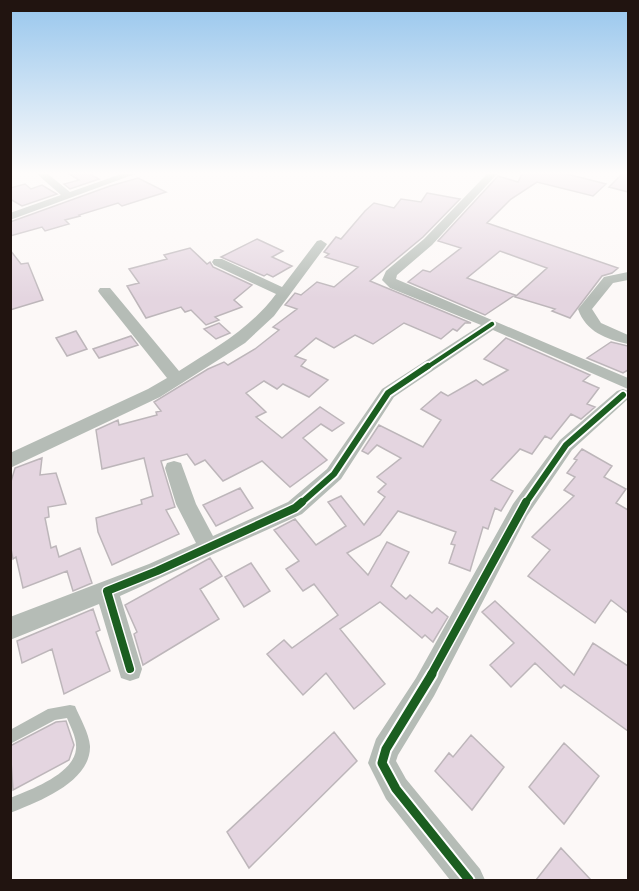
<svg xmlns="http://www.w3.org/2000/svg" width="639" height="891" font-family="Lora,serif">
	<rect width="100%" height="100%" fill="#fcf8f7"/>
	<path fill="#e4d5e0" stroke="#bdb6ba" stroke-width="1.5" d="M69,174H90L99,179L70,189L64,184L79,180Z
		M522,174H567L606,184L593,196L537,182L511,199L487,223L618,268L612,273L602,276L570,318L552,311L555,309L515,297L547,268L500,251L467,278L515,295L485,315L408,282L423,270L430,272L461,248L438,241L498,176L518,182Z
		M622,174H628V192L609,187Z
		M138,178L166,192L122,206L118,203L79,215L80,216L65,220L69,224L45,231L42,227L10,236V222L110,186Z
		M25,184L31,189L42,185L57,194L22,206L10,199V188Z
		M427,193L460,199L423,237L370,281L471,323H465L457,331L453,329L441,339L404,323L373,344L355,335L334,348L316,338L295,356L306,360L301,366L328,380L309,397L283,384L277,389L264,381L246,393L266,412L256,417L282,438L320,407L344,423L332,431L321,424L303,438L327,460L290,487L262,461L223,481L205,460L195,465L187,454L161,461L175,507L166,510L179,534L112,565L98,532L96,518L142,504L141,500L153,496L144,458L102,469L96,430L118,420L119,425L157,415L156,412L161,411L154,402L208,369L224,362L228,365L255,349L279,330L273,327L297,309L285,305L295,293L301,295L317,282L334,287L358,267L325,257L329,254L324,252L336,237L341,239L365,211L374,203L394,208L401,199L421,202Z
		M257,239L283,251L272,257L292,266L273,277L267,274L264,276L221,257Z
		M190,248L207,264L210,262L213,267L252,285L234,300L242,307L215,317L219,320L206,325L191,310L185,312L181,307L146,318L127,286L139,283L129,269L167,259L164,255Z
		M10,250L21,264L28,263L43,300L10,310Z
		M219,323L230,333L216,339L204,329Z
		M76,331L87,349L67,356L56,338Z
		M131,336L138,345L99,358L93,349Z
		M506,338L590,375L583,381L599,388L587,404L595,407L581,419L571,414L551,439L545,436L532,454L520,449L491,480L513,491L501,511L495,508L488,529L483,527L470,571L449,563L455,545L451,544L456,532L398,511L380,535L347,553L368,575L387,542L409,552L391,586L406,599L410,595L432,613L437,608L448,617L433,642L425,635L422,638L380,602L340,629L385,684L354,709L326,673L303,695L267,654L284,640L292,648L338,615L314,584L303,591L286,569L299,561L274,530L295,519L316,545L346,526L328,502L341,496L364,525L385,497L378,492L386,484L377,477L401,458L377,445L368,454L362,451L379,425L423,447L441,420L421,409L441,392L448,396L476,380L483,385L508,370L484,359Z
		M611,342L628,346V370L623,373L587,358Z
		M582,449L612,466L604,477L626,489L616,503L628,510V613L611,600L595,623L528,576L550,550L532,537L574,496L564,490L575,477L567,473L577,460L574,459Z
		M42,458L40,475L56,473L66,504L48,507L49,517L45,518L51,548L56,546L59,557L80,548L92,583L73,591L67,571L23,588L16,557L13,559L10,544V485L15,468Z
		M240,488L253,508L216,526L203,505Z
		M210,558L222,576L200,589L219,619L143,665L134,634L137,632L125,605Z
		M251,563L270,591L244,607L225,577Z
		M495,601L574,675L593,643L628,666V731L564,685L561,688L535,663L511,687L490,665L514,643L482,612Z
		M93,609L100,630L96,632L110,671L64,694L52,649L22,663L17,641Z
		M66,721L74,745L69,760L13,790L10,746L56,722Z
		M334,732L357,761L249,868L227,832Z
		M471,735L504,767L472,810L435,771L449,753L453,757Z
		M564,743L599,776L564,824L529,787Z
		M561,848L591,880H536Z"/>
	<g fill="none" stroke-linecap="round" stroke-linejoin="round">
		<path fill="#b5bcb6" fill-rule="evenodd" d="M70,705L75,706C80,718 89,733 90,746C91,782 38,802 10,813V798C30,790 74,774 76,749C77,738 71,728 67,718L55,720L10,744V730L48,709Z"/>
		<path fill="#b5bcb6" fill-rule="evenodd" d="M37,174H48L70,192L121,174H135L10,220V213L61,195Z
			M487,174H497L432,245L397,275L396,279L628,378V389L493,330L394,397L341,479L302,514L120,596L142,669L139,678L130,681L121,678L99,604L10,640V617L149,564L196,543L176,504L165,468L167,463L174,461L181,463L196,504L213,536L288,502L327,469L382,389L481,325L390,288L382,280L386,271L424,239Z
			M321,240L327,244L325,247L274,316L245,343L160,397L10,468V453L148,389L167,378L100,294L98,291L100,288H110L179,371C215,348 250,329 276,294L214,265L212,262L214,259H222L282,287L317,241Z
			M628,272V280L613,283L592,309L601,323L628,335V344C606,339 586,332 578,309L604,277Z
			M623,389L628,391V399L572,450L527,516L434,696L398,755L396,761L406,779L480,869L485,880H450L386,799L368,763L376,739L416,678L513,504L560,440L617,391Z"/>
		<g stroke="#fff" stroke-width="8">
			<path id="cycleway-far3" d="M426,368L492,324"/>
		</g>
		<g stroke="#fff" stroke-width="10">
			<path id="cycleway-far2" d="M300,504L334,474L388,393L428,366
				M525,504L566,445L623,395"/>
		</g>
		<g stroke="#fff" stroke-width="11">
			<path id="cycleway-far1" d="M130,669L107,591L157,571L295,508L302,502
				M431,675L526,502"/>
		</g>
		<g stroke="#fff" stroke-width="13">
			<path id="cycleway" d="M432,674L386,749L382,763L396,789L469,880"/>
		</g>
		<use href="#cycleway-far3" stroke="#1b5e20" stroke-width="4.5"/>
		<use href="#cycleway-far2" stroke="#1b5e20" stroke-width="6"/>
		<use href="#cycleway-far1" stroke="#1b5e20" stroke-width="8"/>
		<use href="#cycleway" stroke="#1b5e20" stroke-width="9"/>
	</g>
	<linearGradient id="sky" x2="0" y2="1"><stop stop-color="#97c6ed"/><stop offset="0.58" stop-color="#fefcfb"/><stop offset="1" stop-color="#fefcfb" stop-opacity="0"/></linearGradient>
	<rect width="639" height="298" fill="url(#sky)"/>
	<rect width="639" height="891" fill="none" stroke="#211410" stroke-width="24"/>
</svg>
